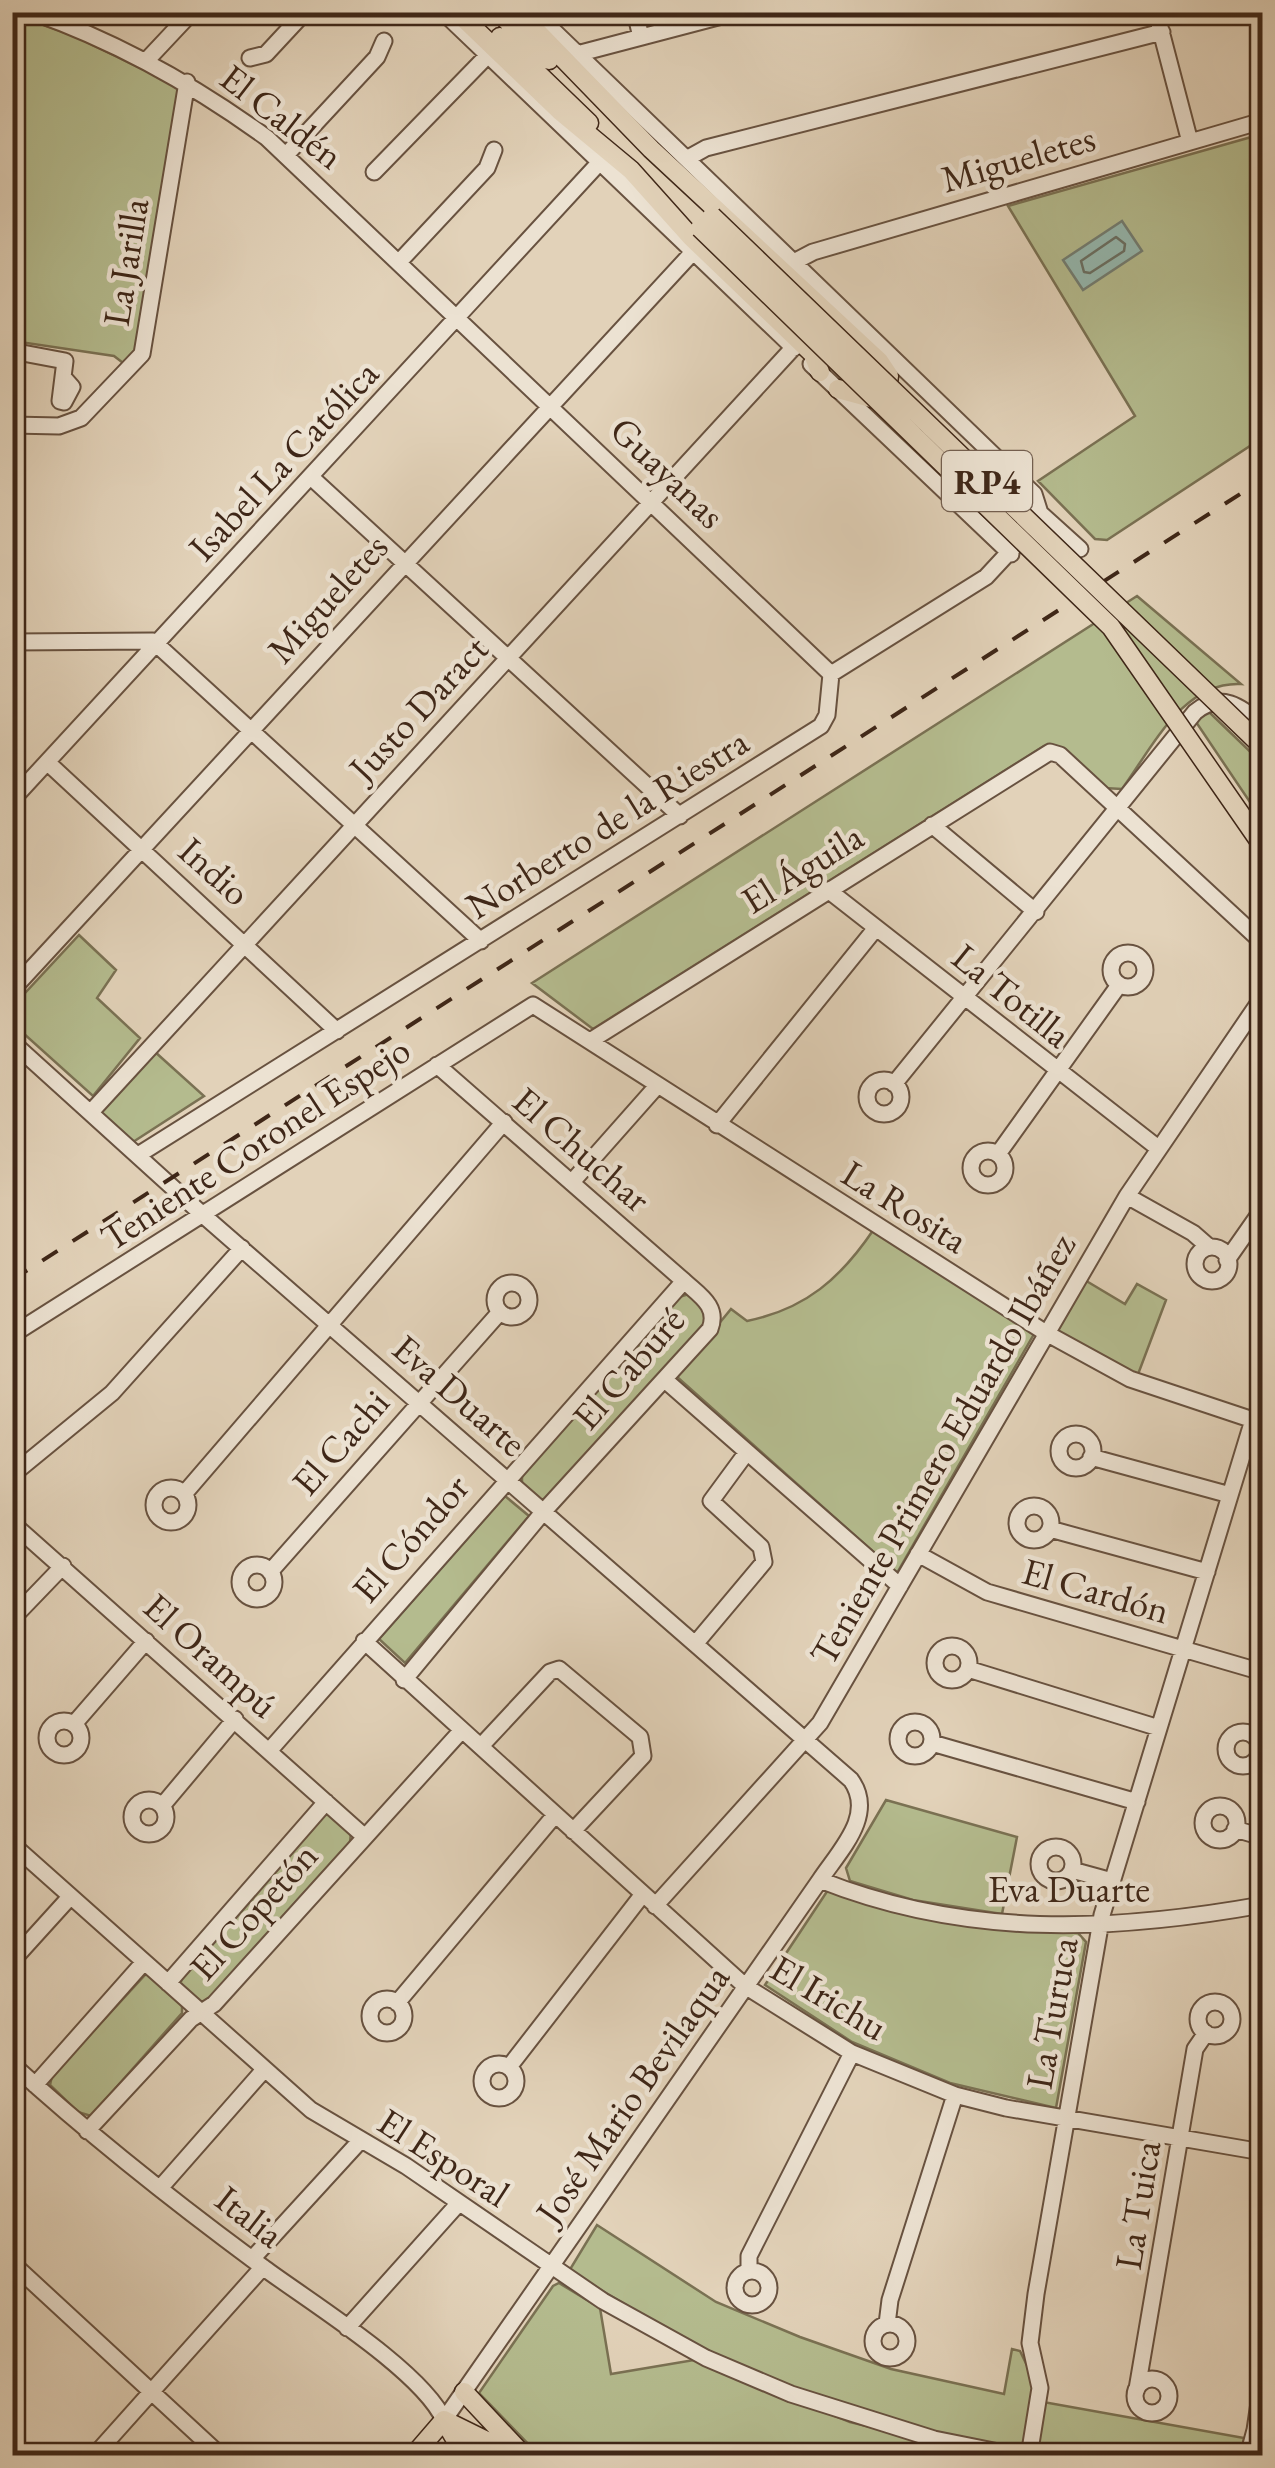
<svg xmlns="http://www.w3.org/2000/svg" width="1275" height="2468" font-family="'EB Garamond',serif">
	<rect width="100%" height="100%" fill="#e2d2b9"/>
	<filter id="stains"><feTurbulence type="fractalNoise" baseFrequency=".002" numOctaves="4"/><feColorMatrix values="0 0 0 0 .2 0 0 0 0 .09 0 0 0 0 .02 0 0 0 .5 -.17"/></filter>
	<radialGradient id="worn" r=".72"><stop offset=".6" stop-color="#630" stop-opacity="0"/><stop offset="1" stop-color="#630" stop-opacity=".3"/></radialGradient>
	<path fill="#b4bb8e" stroke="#7a7153" stroke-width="2.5" d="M12,13L74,36L179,87L141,343L127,366L114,356L13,341Z
		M1262,134V438L1107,540L1095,539L1038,481L1135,416L1008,206Z
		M1137,596L1241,684C1183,681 1152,748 1122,789L1104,788L1053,746H1044L593,1029L532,983Z
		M1208,711L1262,763V820L1196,722Z
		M79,935L116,970L97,998L140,1038L93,1096L13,1024V1006Z
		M154,1051L204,1096L133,1142L99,1112Z
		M874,1229L1034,1334L897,1573L676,1376L731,1309L747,1321C806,1309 841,1278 874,1229Z
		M1083,1279L1125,1304L1137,1284L1166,1300L1137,1377L1056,1331Z
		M689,1294L705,1309V1326L549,1501L541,1500L522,1483V1475L679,1297Z
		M505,1496L529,1516L405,1663L379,1639Z
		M886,1800L1017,1837L1002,1914L913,1900L850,1881L846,1868Z
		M325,1811L351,1832L350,1842L207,2001L200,2003L181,1984V1977Z
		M828,1890L976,1927L1078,1933L1086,1942L1056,2108L950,2083L852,2042L765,1985Z
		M150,1974L182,2002V2013L91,2116L78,2112L50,2085L52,2076L145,1975Z
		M597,2225L716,2302L800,2337L891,2369L1004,2394L1012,2349L1020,2351L1034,2380L1032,2400L1244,2438L1242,2452L1045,2455L912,2427L819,2399L690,2343L569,2271Z
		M559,2283L600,2308L611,2374L694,2360L850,2422L986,2455H539L479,2393L553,2286Z"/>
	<path fill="#95b8af" stroke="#737e73" stroke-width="2.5" d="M1122,221L1142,251L1083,290L1063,260Z"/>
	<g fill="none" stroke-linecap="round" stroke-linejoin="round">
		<path stroke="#6a7064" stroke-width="2.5" d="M1116,237L1125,244L1124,251L1090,273L1084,272L1081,261Z"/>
		<g stroke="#685240" stroke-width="19">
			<path id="minor" d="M32,12C118,42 194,85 267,138L831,674
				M443,12L794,348
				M635,12L641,37
				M1156,12L1190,142
				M577,54L737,12
				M250,58L266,54L305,12
				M146,61L192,12
				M287,154L377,57L384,41
				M688,158L706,148L1162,32
				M374,172L487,56
				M400,261L487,168L494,150
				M794,262L813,252L1262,121
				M12,351L65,361L60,401L64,402L72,387L64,378
				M811,364L1011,554
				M12,425L59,426L81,418L142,354L187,82
				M312,478L680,816
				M1040,513L1080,549
				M12,642L153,641L481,941
				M47,762L337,1031
				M12,800L599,163
				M932,825L1036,912
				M828,890L1158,1148
				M1111 970a17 17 0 1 1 34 0a17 17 0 1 1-34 0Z
				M12,990L693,252
				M590,1041L1050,752L1060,755L1262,942
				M12,1042L203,1215L851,1780C876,1815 840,1850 820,1880L444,2420
				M867 1097a17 17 0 1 1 34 0a17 17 0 1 1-34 0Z
				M894,1084L1195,712C1220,691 1242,707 1262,725
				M91,1112L794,347
				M717,1125L876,928
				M971 1168a17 17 0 1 1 34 0a17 17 0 1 1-34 0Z
				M998,1154L1119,985
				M138,1155L821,726L827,715L831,674L986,577L1036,523L1040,513L1034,494L534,12
				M572,1182L657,1086
				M1127,1196L1193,1233L1209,1247
				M1195 1264a17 17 0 1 1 34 0a17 17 0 1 1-34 0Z
				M1227,1260L1262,1210
				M495 1300a17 17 0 1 1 34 0a17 17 0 1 1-34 0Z
				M12,1335L533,1005L1046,1333L1130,1379L1262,1423
				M665,1380L900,1586
				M1059 1451a17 17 0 1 1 34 0a17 17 0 1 1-34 0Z
				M1091,1457L1230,1495
				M12,1475L112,1393L242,1248
				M154 1505a17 17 0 1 1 34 0a17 17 0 1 1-34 0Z
				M184,1494L504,1122
				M1017 1523a17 17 0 1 1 34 0a17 17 0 1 1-34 0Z
				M12,1523L365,1837
				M1050,1529L1207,1572
				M918,1554L987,1592L1262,1672
				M240 1582a17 17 0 1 1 34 0a17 17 0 1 1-34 0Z
				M270,1572L500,1312
				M12,1619L63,1566
				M364,1641L745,1986L852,2053L955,2095L1006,2108L1262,2152
				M696,1643L764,1562L761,1547L711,1501L747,1452
				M935 1663a17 17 0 1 1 34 0a17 17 0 1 1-34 0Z
				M968,1669L1159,1728
				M404,1680L544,1511L710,1329C719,1306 699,1295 684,1281L437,1065
				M47 1738a17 17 0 1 1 34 0a17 17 0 1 1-34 0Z
				M898 1739a17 17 0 1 1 34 0a17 17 0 1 1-34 0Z
				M74,1724L146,1641
				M1226 1749a17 17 0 1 1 34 0a17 17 0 1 1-34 0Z
				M932,1743L1137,1802
				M481,1746L550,1672L559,1669L640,1737L643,1756L573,1831
				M269,1751L684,1281
				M132 1817a17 17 0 1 1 34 0a17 17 0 1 1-34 0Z
				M162,1806L235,1719
				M1203 1823a17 17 0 1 1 34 0a17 17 0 1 1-34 0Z
				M1235,1829L1262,1837
				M12,1844L311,2110L406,2166L603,2301L706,2358L791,2394L934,2439L1018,2456
				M1039 1864a17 17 0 1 1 34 0a17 17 0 1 1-34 0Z
				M1072,1870L1112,1881
				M820,1880C966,1938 1111,1932 1262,1905
				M655,1906L820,1723L1127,1196L1262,998
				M12,1961L70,1897
				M168,1983L326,1802
				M370 2016a17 17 0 1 1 34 0a17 17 0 1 1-34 0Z
				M1198 2019a17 17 0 1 1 34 0a17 17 0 1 1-34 0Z
				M397,2003L555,1815
				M12,2064C92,2137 177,2204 264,2268C310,2302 422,2371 444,2420
				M482 2081a17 17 0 1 1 34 0a17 17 0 1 1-34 0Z
				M509,2067L643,1894
				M35,2085L144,1962
				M87,2131L191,2019L214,2004L462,1730
				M161,2187L263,2071
				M252,2259L360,2141
				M12,2263L221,2456
				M749,2271V2256L852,2053
				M735 2288a17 17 0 1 1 34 0a17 17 0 1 1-34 0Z
				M887,2324L890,2300L955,2095
				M873 2341a17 17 0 1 1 34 0a17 17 0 1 1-34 0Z
				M347,2328L458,2204
				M1135 2396a17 17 0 1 1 34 0a17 17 0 1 1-34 0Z
				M1137,2389L1195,2049L1206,2033
				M1255,2430L1262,2382
				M94,2456L263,2267
				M1029,2456L1040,2388L1030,2343L1036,2294L1102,1915L1253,1420
				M1248,2456L1255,2430L1262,2429"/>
		</g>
		<g stroke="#3f2718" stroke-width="21">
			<path id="major" d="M457,12L560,111L631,170L691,237L813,354L820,372
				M498,12L549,60
				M518,12L651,149L879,361L889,376L887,389L875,399L838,389
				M500,37L589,123
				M464,2392L524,2456
				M444,2420L515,2455
				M444,2420L458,2444L475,2456
				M413,2456L444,2420"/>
		</g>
		<use href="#minor" stroke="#ece2d2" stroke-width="15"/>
		<use href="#major" stroke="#e2d2b9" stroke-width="18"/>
		<path stroke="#3f2718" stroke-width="4" stroke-dasharray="18 18" stroke-linecap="butt" d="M12,1280L1262,480"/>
		<g stroke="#3f2718" stroke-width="21" stroke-linecap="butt">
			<path id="major-bridge" d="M712,216L1262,746
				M700,228L1111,627L1262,845"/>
		</g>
		<use href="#major-bridge" stroke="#e2d2b9" stroke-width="18"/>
	</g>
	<g text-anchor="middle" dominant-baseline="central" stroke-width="9" stroke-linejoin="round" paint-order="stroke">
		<rect fill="#ece2d2" stroke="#735f50" stroke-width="2.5" x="942" y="451" width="90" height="60" rx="8"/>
		<g font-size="35" font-weight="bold" fill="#3f2718">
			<text x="987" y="481">RP4</text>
		</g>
		<g font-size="38" fill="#3f2718" stroke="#ece2d2">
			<text transform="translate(282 116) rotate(38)">El Caldén</text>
			<text transform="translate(1018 158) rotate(-16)">Migueletes</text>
			<text transform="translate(125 262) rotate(-81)">La Jarilla</text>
			<text transform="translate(283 460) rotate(-47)">Isabel La Católica</text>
			<text transform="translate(668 472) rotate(44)">Guayanas</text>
			<text transform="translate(327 598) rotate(-48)">Migueletes</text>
			<text transform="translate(418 708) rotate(-47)">Justo Daract</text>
			<text transform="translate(607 823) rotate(-32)">Norberto de la Riestra</text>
			<text transform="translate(802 868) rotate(-32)">El Águila</text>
			<text transform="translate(215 871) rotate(42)">Indio</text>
			<text transform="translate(1012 995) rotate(39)">La Totilla</text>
			<text transform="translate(255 1143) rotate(-33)">Teniente Coronel Espejo</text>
			<text transform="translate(582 1149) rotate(41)">El Chuchar</text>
			<text transform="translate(905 1206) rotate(32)">La Rosita</text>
			<text transform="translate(628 1368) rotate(-49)">El Caburé</text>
			<text transform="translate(460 1395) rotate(41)">Eva Duarte</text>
			<text transform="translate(340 1442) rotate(-49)">El Cachi</text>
			<text transform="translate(942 1449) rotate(-60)">Teniente Primero Eduardo Ibáñez</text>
			<text transform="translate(410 1538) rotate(-49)">El Cóndor</text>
			<text transform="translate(1096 1590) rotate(16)">El Cardón</text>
			<text transform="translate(211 1655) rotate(42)">El Orampú</text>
			<text x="1069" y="1888">Eva Duarte</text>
			<text transform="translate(253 1911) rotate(-48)">El Copetón</text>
			<text transform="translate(829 1997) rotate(31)">El Irichu</text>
			<text transform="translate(1051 2013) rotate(-80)">La Turuca</text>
			<text transform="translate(632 2094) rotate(-55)">José Mario Bevilaqua</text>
			<text transform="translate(444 2157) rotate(33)">El Esporal</text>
			<text transform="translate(1137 2205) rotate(-81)">La Tuica</text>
			<text transform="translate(250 2216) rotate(38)">Italia</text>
		</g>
	</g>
	<rect width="1275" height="2468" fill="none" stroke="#e2d2b9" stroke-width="50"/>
	<rect x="15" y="15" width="1245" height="2438" fill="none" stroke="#3f2718" stroke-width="5"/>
	<rect x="25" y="25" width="1225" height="2418" fill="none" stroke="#3f2718" stroke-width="2.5"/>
	<rect width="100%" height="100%" filter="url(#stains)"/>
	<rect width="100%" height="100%" fill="url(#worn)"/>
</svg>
